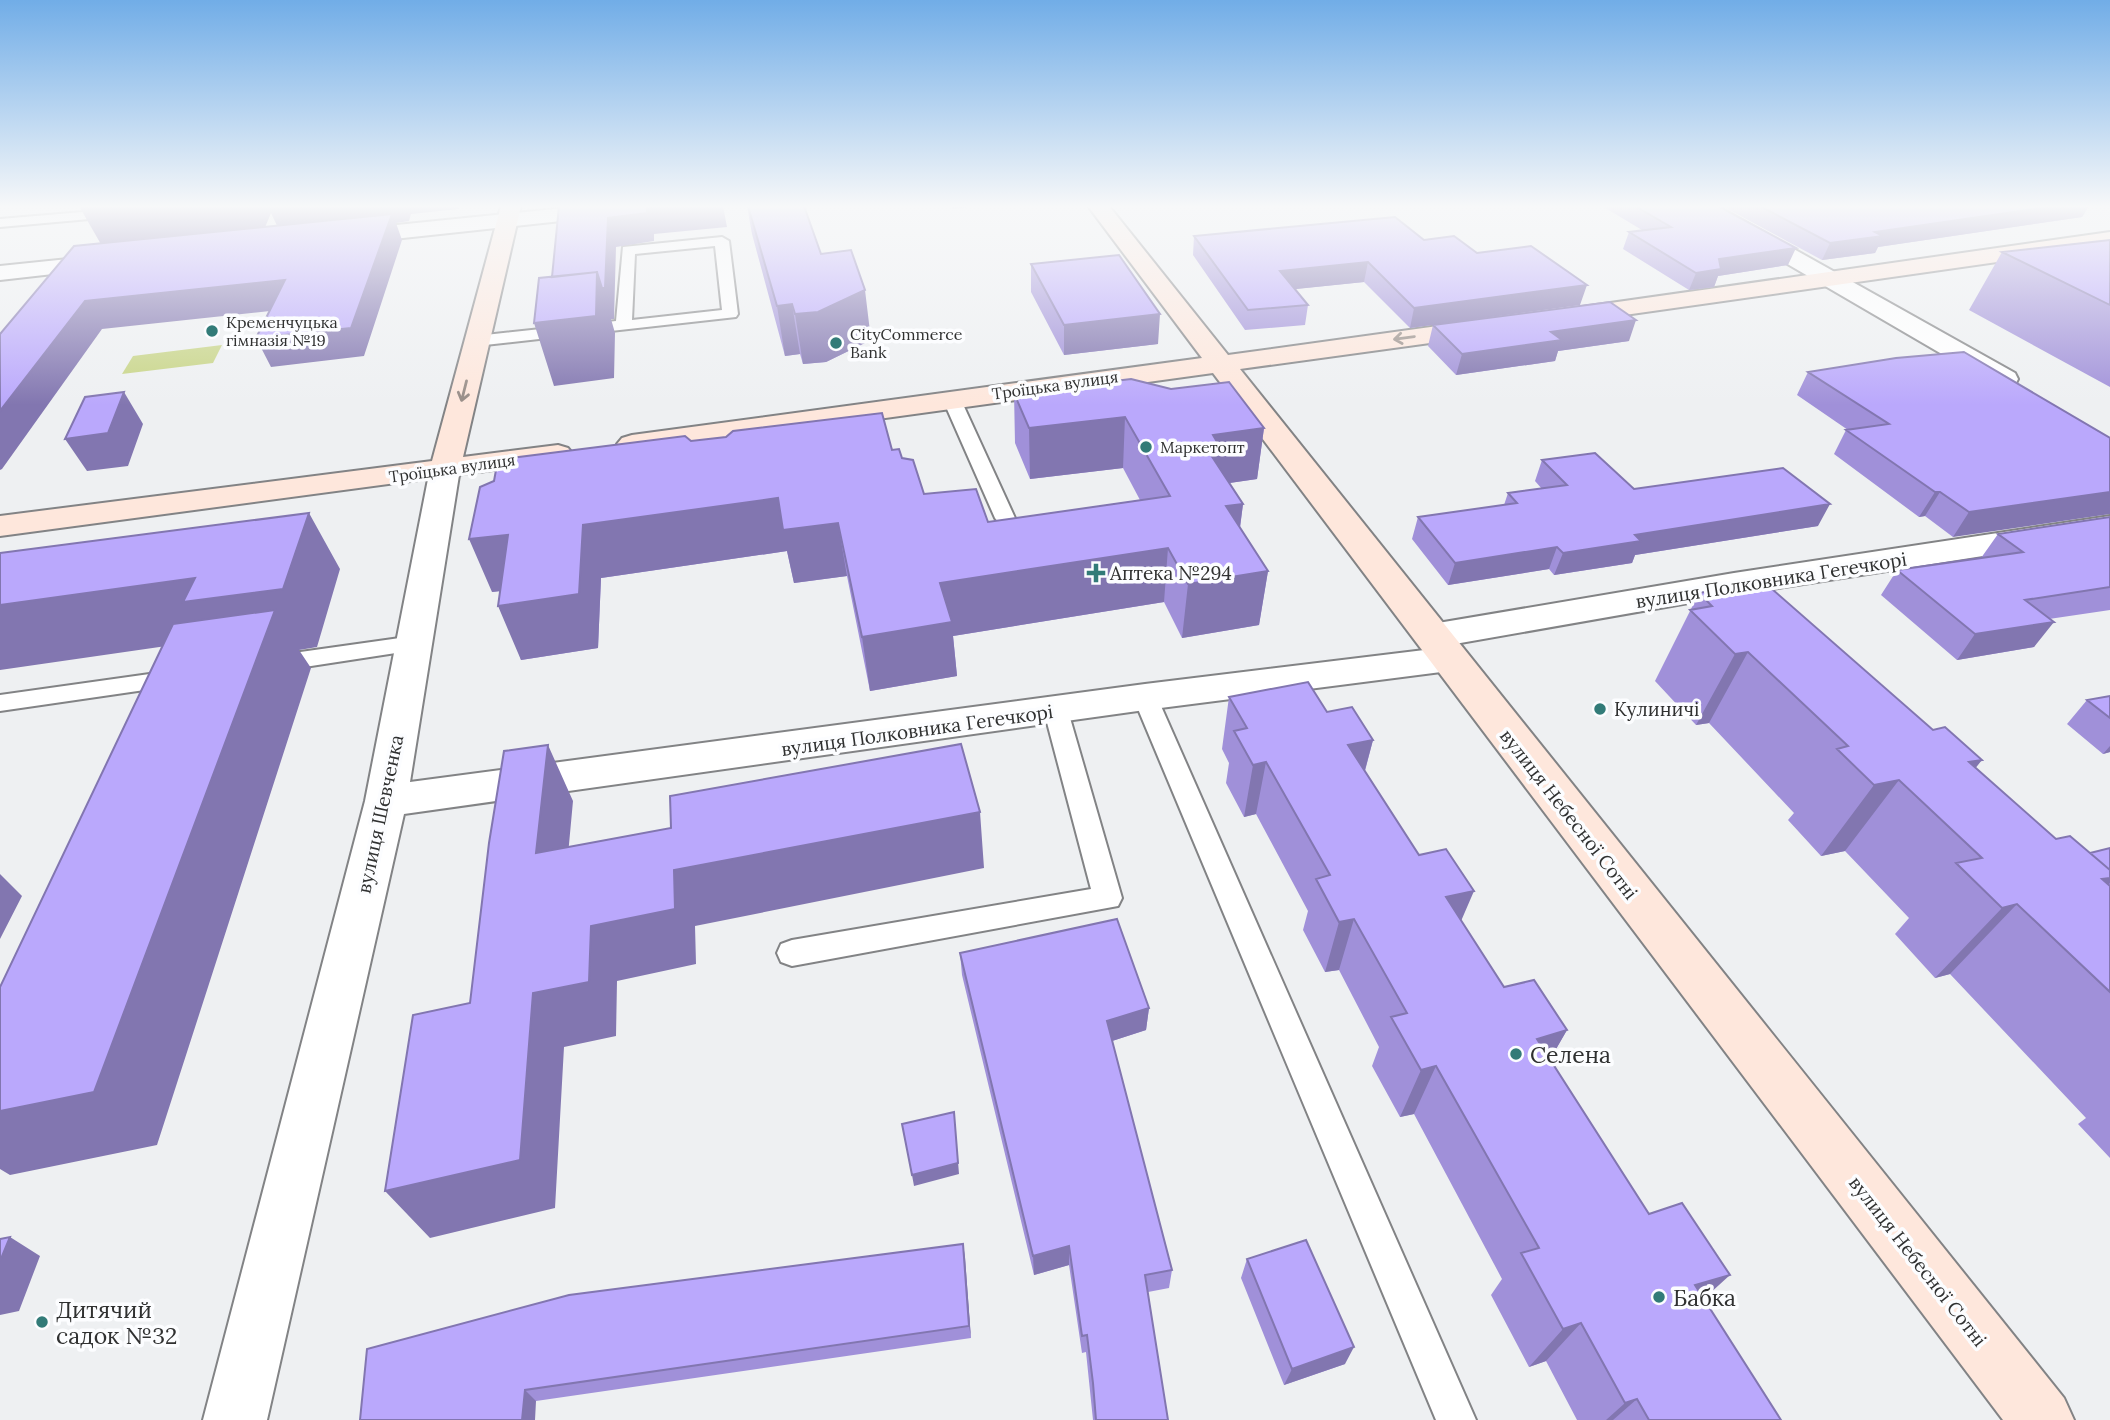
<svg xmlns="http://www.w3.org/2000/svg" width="2110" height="1420" font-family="Lora,serif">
	<rect width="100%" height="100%" fill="#eef0f2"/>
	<path fill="#c7d485" d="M222,345L213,363L122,374L133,356Z"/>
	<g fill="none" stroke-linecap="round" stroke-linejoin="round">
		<g stroke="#828385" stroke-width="4">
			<path id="lane" d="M118,209L125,213L123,216L0,227V219Z
				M722,237L729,241L738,314L736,317L476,346L468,341L476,336L616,321L623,247ZM715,246L722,310L632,320L635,254Z
				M952,395L961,400L1015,518L1012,522H998L995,518L943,400Z
				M414,636L422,639L426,644L422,649L272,672L264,670L260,664L264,658L272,656Z
				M178,670L186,672L190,678L186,684L0,711V695Z
				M1145,689L1154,691L1157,697L1476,1420H1436L1133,697L1136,691Z
				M1056,702L1065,705L1068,711L1122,898L1118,906L792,966L781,962L777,953L781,944L792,940L1091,889L1044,711L1047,705Z"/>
		</g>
		<g stroke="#828385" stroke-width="4">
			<path id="street" d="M585,206H655L652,210L645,212L347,244L339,242L336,237L339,232L347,230Z
				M1692,206H1717L2015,373L2018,379L2015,385L2005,387L1995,385L1695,210Z
				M107,255L115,257L118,262L115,267L0,280V266Z
				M445,460L456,463L460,469L410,782L1145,684L1449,647L1462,650L1467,659L1462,668L1449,671L1145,710L404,814L267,1420H203L365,801L430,469L434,463Z
				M2110,516V536L1734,595L1432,648L1419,644L1414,636L1419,628L1432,624L1734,573Z"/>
		</g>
		<g stroke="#828385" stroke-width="4">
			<path id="secondary" d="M501,206H521L463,457L558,445L568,448L573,454L568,460L0,536V516L432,461Z
				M1088,206H1109L1228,355L1481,320L1490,323L1494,328L1490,333L1481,336L1240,369L2064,1398L2074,1420H2003L1213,373L632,453L622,450L617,444L622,438L632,435L1202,358Z
				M2110,232V246L1568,323L1559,321L1556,316L1559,311L1568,309Z"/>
		</g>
		<use href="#lane" fill="#fff" fill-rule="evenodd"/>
		<use href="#street" fill="#fff" fill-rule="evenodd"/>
		<use href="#secondary" fill="#fee7dc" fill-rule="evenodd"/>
	</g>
	<path fill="#a090d9" d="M747,206H804L821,254L871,340L826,362L803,364L800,354L785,356L752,234Z
		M1602,206H1718L1788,265L1718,276L1714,287L1689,290L1623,249L1629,232L1642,230Z
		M1722,206H2089L2082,217L1878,247L1875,253L1822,260Z
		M1194,236L1424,240L1477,253L1580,305L1410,328L1364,282L1295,289L1308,305L1305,325L1245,330L1193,255Z
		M2110,240V387L1969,310L2002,252Z
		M1031,264L1158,344L1064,355L1031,292Z
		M1433,325L1629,341L1558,351L1555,361L1456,375L1428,346Z
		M1808,372L2110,438L1953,537L1925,516L1919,517L1834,454L1846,430H1848L1797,395Z
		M1014,393L1264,428L1257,479L1229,483L1243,504L1240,528L1268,571L1259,625L1182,638L1164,602L953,636L957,676L870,691L847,576L794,583L787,551L601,578L598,648L521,660L500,591L492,592L691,441L892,450L902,458L924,494L988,522L1140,500L1123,468L1030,479L1015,443Z
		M1542,460L1634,489L1818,526L1635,555L1632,563L1554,575L1549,569L1448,585L1412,539L1418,517L1504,505L1508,493L1542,489L1535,481Z
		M2110,517V610L2049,619L2034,647L1957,660L1881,595L1897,570L1981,558L1998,534Z
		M1699,593L1976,768L2056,839L2090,853L2110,848V1158L2078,1124L2086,1118L1950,974L1935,978L1895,934L1909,918L1845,851L1821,856L1788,820L1794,813L1709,723L1696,725L1655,681Z
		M2110,696V752L2103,754L2067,724L2087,700Z
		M1229,697L1327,712L1373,740L1365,771L1504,987L1567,1030L1550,1059L1781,1420H1577L1546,1361L1529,1367L1491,1295L1502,1279L1414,1114L1400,1117L1372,1066L1379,1047L1339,970L1325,972L1303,930L1308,911L1256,814L1244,817L1226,783L1229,763L1222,749Z
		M960,953L1149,1008L1146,1030L1112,1041L1172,1270L1169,1288L1148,1292L1168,1420H1093L1086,1352L1082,1353L1069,1265L1034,1275L962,975Z
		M963,1244L971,1338L536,1401L360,1420Z
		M1247,1259L1345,1364L1284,1385L1241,1278Z"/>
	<path fill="#8276b0" d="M79,206H460L459,209L411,214L409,221L396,223L402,240L364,356L271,367L256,338L351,328L281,234L271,213L261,237L106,253Z
		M647,206H723L727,227L654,234V241L616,247L614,319H611L615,333L614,378L554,386L534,323L597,272L608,218Z
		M952,206H983L952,209Z
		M2055,206H2089L2082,217L1878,247L1875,253L1822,260L1830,243L1875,232Z
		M1796,248L1788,265L1718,276L1714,287L1689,290L1696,273L1719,259Z
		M1368,262L1364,282L1277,291L1280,271Z
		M285,280L298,308L102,329L2,469L0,470V411L85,301Z
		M1587,285L1580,305L1410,328L1414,308Z
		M865,290L871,340L826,362L803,364L795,314Z
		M792,304L800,354L785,356L777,306Z
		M1160,314L1158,344L1064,355V325Z
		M1636,320L1629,341L1558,351L1555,361L1456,375L1462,354L1551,332Z
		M124,392L143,424L128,466L87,471L65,439Z
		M1125,417L1123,468L1030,479L1029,428Z
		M1264,428L1257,479L1216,485L1207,449L1213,435Z
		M1935,492H1940L1925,516L1919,517Z
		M2110,492V514L1953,537L1969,512Z
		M778,498L838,523L847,576L794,583L787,551L601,578L598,648L521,660L498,606L583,525Z
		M1243,504L1236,557L1226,506Z
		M1830,504L1818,526L1635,555L1632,563L1554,575L1563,553L1635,535Z
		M309,513L340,569L317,647L299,650L311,668L157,1145L10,1175L0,1169V1111L208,640L0,670V605Z
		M508,535L530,588L492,592L469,539Z
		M1557,547L1549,569L1448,585L1455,563Z
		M1168,548L1164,602L953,636L957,676L870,691L862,637L940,583Z
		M1268,571L1259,625L1182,638L1188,584Z
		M2054,622L2034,647L1957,660L1975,634Z
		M1748,652L1709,723L1696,725L1735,654Z
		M1373,740L1359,792L1348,745Z
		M548,745L573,801L563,909L536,853Z
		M2110,746V752L2103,754Z
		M1982,760L1937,816L1969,762Z
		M1266,762L1256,814L1244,817L1253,765Z
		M1899,780L1845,851L1821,856L1874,785Z
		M980,812L984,868L695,926L696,964L617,981L616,1036L564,1047L555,1208L430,1238L385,1191L533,993L591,926L674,870Z
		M0,874L22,896L0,939Z
		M2110,878V883L2053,938L2102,879Z
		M1474,891L1452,942L1446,897Z
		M2017,904L1950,974L1935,978L2002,908Z
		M1354,919L1339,970L1325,972L1339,922Z
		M1149,1008L1146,1030L1106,1043L1107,1021Z
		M1567,1030L1539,1079L1537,1039Z
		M1436,1066L1414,1114L1400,1117L1421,1070Z
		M954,1112L959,1174L914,1186L912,1175Z
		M10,1237L40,1256L19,1311L0,1315V1261Z
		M963,1244L965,1257L971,1338L969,1326Z
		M1069,1246V1265L1034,1275L1033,1256Z
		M1730,1275L1686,1315L1695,1285Z
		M1581,1323L1546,1361L1529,1367L1563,1329Z
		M1354,1347L1345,1364L1284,1385L1292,1369Z
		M525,1390L536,1401L535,1420H522Z
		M1637,1399L1613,1420H1606L1625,1403Z"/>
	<path fill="#baa8fc" stroke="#8276b0" stroke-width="2" d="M270,206H294L269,208Z
		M559,206H647V213L608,218L605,288H602L597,272L552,277Z
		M748,206H804L821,254L851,250L865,290L818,312L795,314L792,304L777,306Z
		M1635,206H1718L1796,248L1719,259L1721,269L1696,273L1629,232L1671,227Z
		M1760,206H2055L1875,232L1883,236L1830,243Z
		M392,214L351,328L256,338L285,280L85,301L0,411V334L74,246Z
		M1395,217L1424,240L1454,236L1477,253L1531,246L1587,285L1414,308L1368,262L1280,271L1308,305L1248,310L1194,236Z
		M2110,240V305L2002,252Z
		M1119,255L1160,314L1064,325L1031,264Z
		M597,272L596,316L534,323L539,278Z
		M1610,302L1636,320L1551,332L1562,340L1462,354L1433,325Z
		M1964,352L2110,438V492L1969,512L1940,492H1935L1846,430L1889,424L1808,372L1896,358Z
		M1131,379L1171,389L1229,382L1264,428L1213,435L1220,447L1207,449L1243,504L1226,506L1268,571L1188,584L1168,548L940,583L952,622L862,637L838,523L783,530L778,498L583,525L579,594L498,606L508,535L469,539L480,487L494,481L496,470L511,458L685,436L691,441L726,437L733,431L882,413L892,450L899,449L902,458L913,460L924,494L976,489L988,522L1170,496L1125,417L1029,428L1014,393Z
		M124,392L108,433L65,439L85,397Z
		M1595,453L1634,489L1783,468L1830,504L1635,535L1641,541L1563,553L1557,547L1455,563L1418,517L1517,503L1508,493L1567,485L1542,460Z
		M309,513L283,589L183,602L195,578L0,605V553Z
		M2110,517V587L2025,600L2054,622L1975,634L1897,570L2023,552L1998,534Z
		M1764,582L1933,730L1945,727L1982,760L1969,762L2056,839L2070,836L2110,870V878L2102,879L2110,886V992L2017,904L2002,908L1956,863L1982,858L1899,780L1874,785L1837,749L1848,746L1748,652L1735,654L1690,610L1712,606L1699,593Z
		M275,610L94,1092L0,1111V987L173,624Z
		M1308,682L1327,712L1352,707L1373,740L1348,745L1419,855L1446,849L1474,891L1446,897L1504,987L1534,980L1567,1030L1537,1039L1649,1214L1682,1203L1730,1275L1695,1285L1781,1420H1649L1637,1399L1625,1403L1581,1323L1563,1329L1521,1253L1539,1248L1436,1066L1421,1070L1391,1017L1407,1013L1354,919L1339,922L1316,879L1330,875L1266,762L1253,765L1234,731L1247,728L1229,697Z
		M2110,696V718L2087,700Z
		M961,744L980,812L674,870L675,909L591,926L589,982L533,993L520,1160L385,1191L413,1015L470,1003L489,843L504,751L548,745L536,853L671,828L670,796Z
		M2110,848V870L2090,853Z
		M1117,919L1149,1008L1107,1021L1172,1270L1145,1275L1168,1420H1096L1093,1383L1087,1335L1082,1336L1069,1246L1033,1256L960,953Z
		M954,1112L958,1163L912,1175L902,1124Z
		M10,1237L0,1261V1239Z
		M1306,1240L1354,1347L1292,1369L1247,1259Z
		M963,1244L969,1326L525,1390L522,1420H360L367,1349L569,1295Z"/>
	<defs><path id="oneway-shaft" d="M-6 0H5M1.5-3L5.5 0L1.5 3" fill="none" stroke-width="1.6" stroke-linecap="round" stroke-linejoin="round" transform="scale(1.75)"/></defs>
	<g stroke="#978c86">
		<use href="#oneway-shaft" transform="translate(1404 338) rotate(172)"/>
		<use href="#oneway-shaft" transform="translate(464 391) rotate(104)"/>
	</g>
	<linearGradient id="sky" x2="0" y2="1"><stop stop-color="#71ade7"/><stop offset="0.51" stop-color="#f7f8f9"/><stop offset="1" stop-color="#f7f8f9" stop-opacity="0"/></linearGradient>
	<rect width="2110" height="405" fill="url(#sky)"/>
	<g fill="#327b78" stroke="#fcfdff" stroke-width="2.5">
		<circle cx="212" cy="331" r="7"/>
		<circle cx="836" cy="343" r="7"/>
		<circle cx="1146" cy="447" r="7"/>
		<path d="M1092.5 562.5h7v7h7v7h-7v7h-7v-7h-7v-7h7z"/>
		<circle cx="1600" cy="709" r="7"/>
		<circle cx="1516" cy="1054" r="7"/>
		<circle cx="1659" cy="1297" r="7"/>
		<circle cx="42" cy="1322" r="7"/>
	</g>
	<g text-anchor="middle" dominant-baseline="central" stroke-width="7" stroke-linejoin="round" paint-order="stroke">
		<g font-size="16" fill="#303131" stroke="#fcfdff" text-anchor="start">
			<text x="226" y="322">Кременчуцька<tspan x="226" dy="18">гімназія №19</tspan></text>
			<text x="850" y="334">CityCommerce<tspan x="850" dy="18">Bank</tspan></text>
			<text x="1160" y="447">Маркетопт</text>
		</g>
		<g font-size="16" fill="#303131" stroke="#fcfdff">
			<text transform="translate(1055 385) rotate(-8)">Троїцька вулиця</text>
			<text transform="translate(452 468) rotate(-8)">Троїцька вулиця</text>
		</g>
		<g font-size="19" fill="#303131" stroke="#fcfdff" text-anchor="start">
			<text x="1110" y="573">Аптека №294</text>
			<text x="1614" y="709">Кулиничі</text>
		</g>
		<g font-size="19" fill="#303131" stroke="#fcfdff">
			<text transform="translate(1771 580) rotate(-9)">вулиця Полковника Гегечкорі</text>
			<text transform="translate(917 730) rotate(-8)">вулиця Полковника Гегечкорі</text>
			<text transform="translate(380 814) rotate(-78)">вулиця Шевченка</text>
			<text transform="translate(1569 814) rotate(52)">вулиця Небесної Сотні</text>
			<text transform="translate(1918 1261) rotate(52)">вулиця Небесної Сотні</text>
		</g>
		<g font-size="23" fill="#303131" stroke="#fcfdff" text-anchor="start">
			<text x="1530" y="1054">Селена</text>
			<text x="1673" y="1297">Бабка</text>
			<text x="56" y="1309">Дитячий<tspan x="56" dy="26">садок №32</tspan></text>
		</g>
	</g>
</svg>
